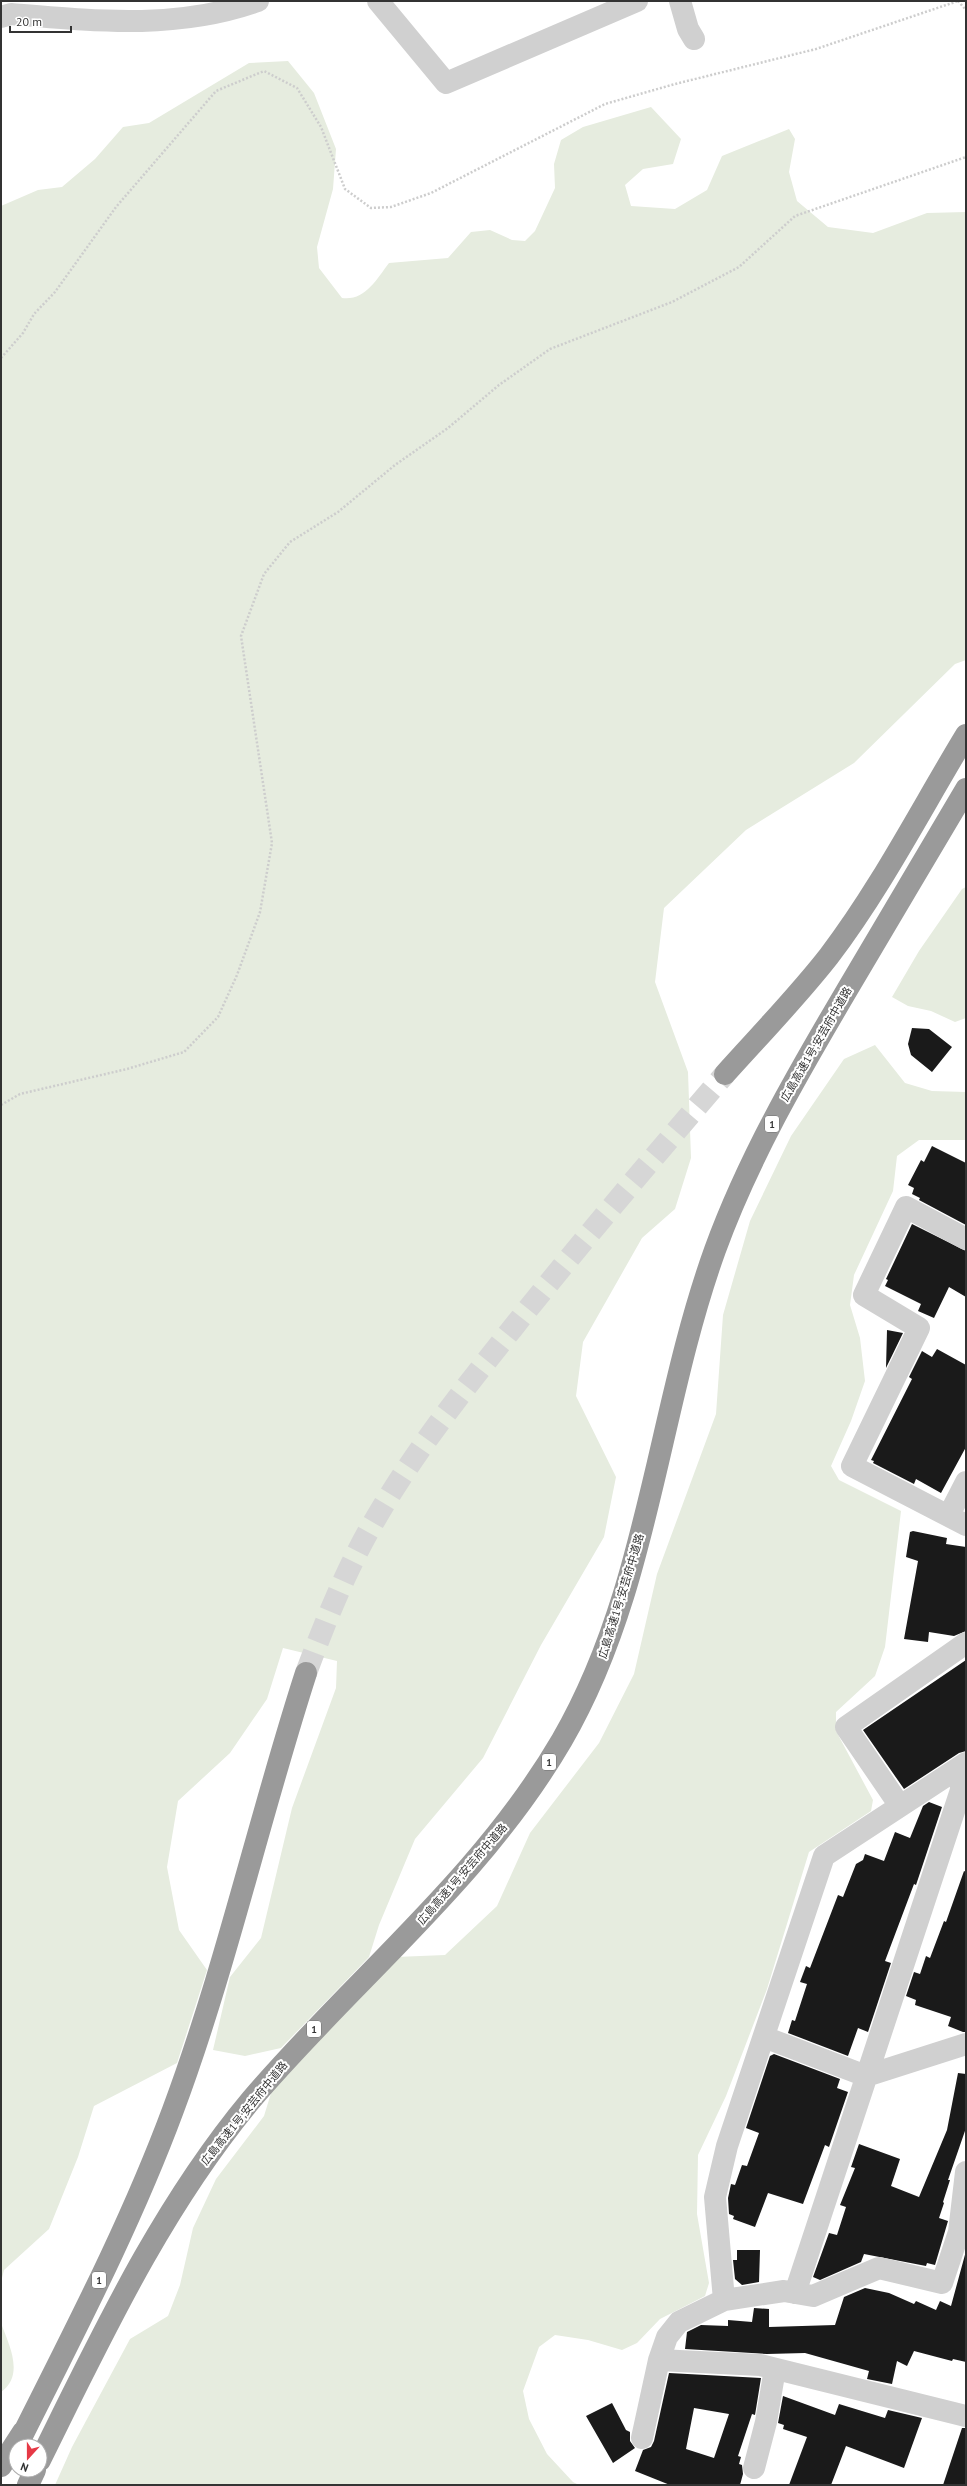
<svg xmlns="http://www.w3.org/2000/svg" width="967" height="2486" font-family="'PT Sans','Noto Sans JP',sans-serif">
	<rect width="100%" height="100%" fill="#fff"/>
	<path fill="#e6ecdf" d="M288,61L314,93L336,149L333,189L317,247L319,268L342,298C365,301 376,280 389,263L448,258L471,232L490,230L512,240L525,241L535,231L555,188L554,164L561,140L583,127L651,107L681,139L673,164L643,169L625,185L631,206L675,209L707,190L722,156L789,129L795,139L789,172L797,201L828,227L873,233L927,213L966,212V660L955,664L854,763L746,830L664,908L655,982L688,1072L691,1158L675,1209L642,1238L583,1342L576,1396L616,1477L604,1537L541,1645L483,1758L415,1839L379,1925L369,1957L281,2048L245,2056L213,2050L230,1977L261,1938L292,1808L336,1688L337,1661L283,1648L267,1699L230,1753L178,1801L167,1867L179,1930L207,1970L177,2063L94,2106L78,2157L49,2229L4,2270L1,2282V206L38,190L62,187L95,159L123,127L149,123L249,63Z
		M966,887V1018L955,1022L931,1011L908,1006L892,997L919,951L962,889Z
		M875,1045L905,1083L932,1091L966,1092V1140H919L897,1156L893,1191L854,1275L850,1305L860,1338L865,1381L851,1421L831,1466L839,1480L901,1511L885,1647L875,1676L836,1712V1731L873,1800L871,1811L809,1852L767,1989L726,2096L698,2155L697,2214L709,2283L705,2296L660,2319L637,2343L622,2350L588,2340L555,2335L539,2347L523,2391L529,2419L547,2454L573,2482L579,2485H55L72,2447L130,2339L168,2316L180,2285L193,2228L216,2179L264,2116L272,2090L396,1957L445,1955L497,1906L530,1833L599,1743L634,1674L657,1574L716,1414L723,1315L750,1221L791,1136L844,1059Z
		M1,2323C9,2345 25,2375 1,2392Z"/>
	<path fill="#1a1a1a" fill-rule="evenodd" d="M912,1028L929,1029L952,1047L932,1072L911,1055L908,1044Z
		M932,1146L966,1163V1225L919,1200L920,1198L912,1194L914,1188L908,1185L921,1160L924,1162Z
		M912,1224L966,1251V1297L949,1287L934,1318L918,1311L921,1304L885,1286L888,1280L886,1279Z
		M887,1330L903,1333L886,1368Z
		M937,1349L966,1365V1447L941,1493L916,1479L914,1484L873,1463L874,1461L871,1460L912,1379L909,1377L922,1351L932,1357Z
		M913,1531L947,1538L946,1544L966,1547V1631L954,1636L929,1632L928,1642L904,1639L918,1561L906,1557L910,1532Z
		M966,1660V1751L959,1753L904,1789L863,1730Z
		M929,1802L942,1807L916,1885L914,1884L885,1961L891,1963L868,2032L858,2028L848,2056L788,2033L792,2020L795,2021L807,1984L800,1982L806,1966L810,1968L838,1895L843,1897L856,1864L863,1860L865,1854L884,1861L895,1832L910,1838L923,1806Z
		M964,1871L966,1872V2032H963L948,2026L951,2017L915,2005L916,2000L906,1996L914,1972L920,1974L926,1956L930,1958L944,1921L946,1922Z
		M774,2054L840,2079L837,2088L848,2092L829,2147L825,2145L803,2204L768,2193L755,2227L733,2219L734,2216L729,2214L728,2198L731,2184L735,2185L742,2165L747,2166L759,2133L746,2128L770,2056Z
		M958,2073L966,2074V2128L948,2180H950L943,2202L944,2203L939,2218L948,2221L935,2265L927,2263L926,2266L864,2254L861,2262L820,2280L813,2277L829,2233L837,2235L846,2207L840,2205L855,2168L851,2167L859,2144L900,2159L891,2186L919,2197L947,2130Z
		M737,2250H760L759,2282L742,2285L735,2279L733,2260H737Z
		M966,2251V2362L953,2359L952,2361L914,2351L907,2366L897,2361L892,2384L867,2379L869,2371L805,2353L767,2354L685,2349L687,2332L701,2325L728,2326V2320L752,2322L754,2308L769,2309V2327L835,2325L844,2297L865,2288L889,2293L914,2304L916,2301L936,2310L940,2301L951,2306Z
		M669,2373L761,2378L755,2415L752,2414L738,2456L741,2457L739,2464L742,2465L743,2474L740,2485H670L635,2471L643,2450L651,2447L654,2441ZM694,2408L729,2414L714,2458L686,2449Z
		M783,2396L835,2415L839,2404L885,2418L888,2410L922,2418L904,2468L846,2446L831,2485H789L807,2437L783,2429L784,2425L778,2423Z
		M612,2403L626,2430L630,2432V2441L635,2448L613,2463L586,2416Z
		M962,2428H966V2485H943Z"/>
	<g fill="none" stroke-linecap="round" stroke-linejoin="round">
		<path stroke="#d6d6d6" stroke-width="22" stroke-dasharray="22 11" stroke-linecap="butt" d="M306,1673C326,1620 347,1567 376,1518C415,1451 463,1390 512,1329C581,1242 653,1158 725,1074"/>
		<path stroke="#cdcdcd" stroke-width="2.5" stroke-dasharray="2 2" stroke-linecap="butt" d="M958,1L966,10
			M1,358L23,333L34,314L55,292L116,207L216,91L264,71L297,88L321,127L345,189L371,208L391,207L431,193L605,104L675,84L816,49L958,1
			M1,1105L20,1094L127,1069L184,1052L218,1017L237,975L260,912L272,843L241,636L264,574L290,542L338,512L395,465L448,428L499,385L550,349L672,302L739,267L795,216L966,157"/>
		<path stroke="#d0d0d0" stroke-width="22" d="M378,1L446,83L637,1
			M680,1L688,29L694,39
			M1,17L11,14C94,21 178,30 258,1
			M966,1239L906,1207L864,1295L919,1328L852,1466L966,1525
			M949,1515L966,1482
			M900,1806L846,1727L966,1643
			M764,2037L866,2076L966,2044
			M795,2293L961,1790L960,1767
			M724,2300L715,2197L727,2146L824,1856L966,1763
			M659,2360L760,2365L966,2416
			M642,2438L659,2360L667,2337L679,2322L724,2300L784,2291L813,2296L879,2268L942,2283L959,2232L966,2172
			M754,2468L766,2422L775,2369"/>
		<path stroke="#9a9a9a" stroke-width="22" d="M725,1074C760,1035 797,997 829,956C882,886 921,809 966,735
			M17,2446C72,2336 130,2226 173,2110C226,1968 259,1818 306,1673
			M40,2460C102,2335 161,2208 251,2100C354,1979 481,1879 562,1740C649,1590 657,1411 715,1250C748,1159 798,1073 847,990C887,923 926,856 966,789
			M1,2466L23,2432
			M28,2485L35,2470"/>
	</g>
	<g text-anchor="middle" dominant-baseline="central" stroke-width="4" stroke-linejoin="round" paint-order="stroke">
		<g fill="#fff" stroke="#707070" stroke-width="1">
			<rect x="765" y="1116" width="14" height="16" rx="3"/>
			<rect x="542" y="1754" width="14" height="16" rx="3"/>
			<rect x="307" y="2021" width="14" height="16" rx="3"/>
			<rect x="92" y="2272" width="14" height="16" rx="3"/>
		</g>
		<g font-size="10" font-weight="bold" fill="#333">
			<text x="772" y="1124">1</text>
			<text x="549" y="1762">1</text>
			<text x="314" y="2029">1</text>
			<text x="99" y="2280">1</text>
		</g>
		<g font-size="11" fill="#333" stroke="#fff">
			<text transform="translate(816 1044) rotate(-60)">広島高速1号;安芸府中道路</text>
			<text transform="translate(621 1596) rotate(-73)">広島高速1号;安芸府中道路</text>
			<text transform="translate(462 1874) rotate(-49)">広島高速1号;安芸府中道路</text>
			<text transform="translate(244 2113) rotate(-51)">広島高速1号;安芸府中道路</text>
		</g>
	</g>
	<rect width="967" height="2486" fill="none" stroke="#333333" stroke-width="4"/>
	<g transform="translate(28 2458) rotate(201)"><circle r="19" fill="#ffffff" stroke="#adadad"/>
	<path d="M0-3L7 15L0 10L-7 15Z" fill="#e63946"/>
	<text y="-6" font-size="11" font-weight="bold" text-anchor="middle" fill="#333333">N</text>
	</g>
	<path d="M10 26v6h61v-6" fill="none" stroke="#333333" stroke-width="2"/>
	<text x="16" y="26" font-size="12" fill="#333333" stroke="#ffffff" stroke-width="3" paint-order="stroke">20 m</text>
</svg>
